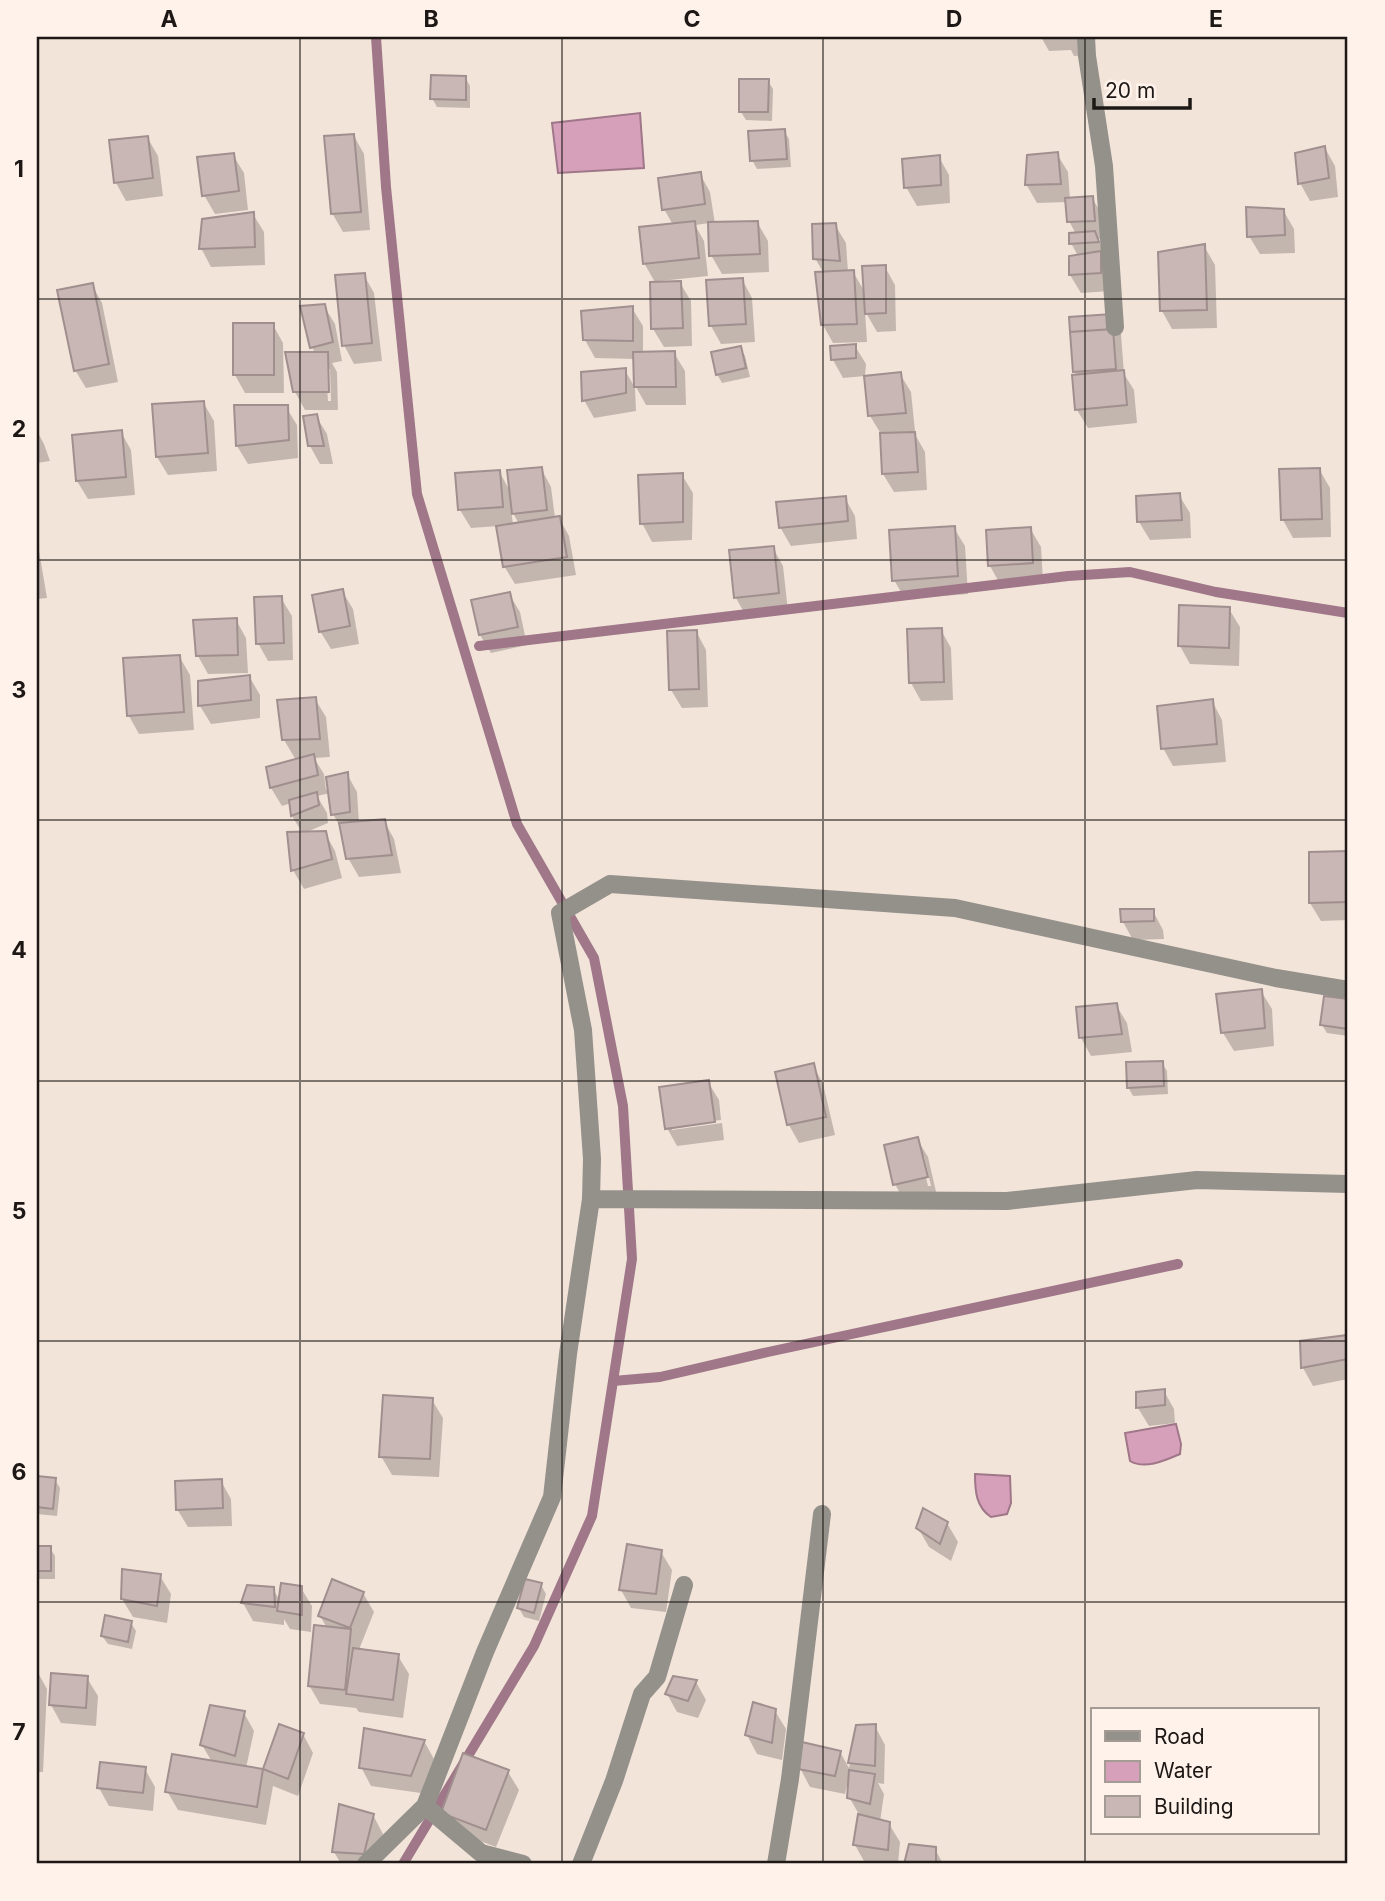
<svg xmlns="http://www.w3.org/2000/svg" width="1385" height="1901" font-family="Inter,sans-serif">
	<rect width="100%" height="100%" fill="#f3e4da"/>
	<path fill="#d7a0ba" stroke="#9f7788" stroke-width="2" d="M640,113L644,168L558,173L552,123Z
		M1176,1424L1181,1444L1180,1454C1166,1460 1145,1470 1130,1461L1125,1433Z
		M975,1474L1010,1476L1011,1503L1007,1514L991,1517C976,1507 975,1491 975,1474Z"/>
	<path fill="#0003" fill-rule="evenodd" d="M1041,37H1091L1092,55L1074,56L1071,50L1049,51Z
		M465,77L470,86V108L437,107L432,98Z
		M768,81L773,89L772,121L746,120L741,112Z
		M784,131L789,139L791,167L757,169L752,160Z
		M354,136L364,154L370,230L343,232L332,213Z
		M147,137L158,156L163,196L126,201L116,183Z
		M1325,148L1335,166L1338,197L1310,201L1300,183Z
		M1057,154L1068,172L1070,200L1092,198L1103,216L1105,239H1098L1107,260L1110,291L1081,293L1070,275L1078,256L1071,243L1076,234L1069,221L1067,202L1037,203L1026,184Z
		M233,155L244,173L248,210L215,214L204,195Z
		M939,157L949,175L950,203L917,206L906,187Z
		M700,174L710,192L715,224L757,222L768,241L769,272L722,274L711,255L710,223L695,225L704,241L708,276L660,281V284L680,283L691,301L692,346L664,347L653,329L656,284L644,263L673,225L664,209Z
		M1283,210L1294,229L1295,253L1260,254L1249,236Z
		M253,214L264,232L265,265L211,267L201,248Z
		M835,225L846,243L848,272H853L865,292L885,267L895,285L896,331L877,332L865,311L867,342L833,343L823,325L824,274L815,258Z
		M1204,246L1215,265L1217,328L1172,329L1162,311Z
		M364,275L374,293L382,361L354,364L344,345Z
		M742,279L752,298L755,342L721,344L711,326Z
		M92,285L102,303L118,382L86,388L75,370Z
		M324,306L335,324L342,361L332,363L337,372L338,410H305L295,392L315,353L312,347ZM326,369H330L331,401H328Z
		M632,308L643,326V354L674,353L685,371L686,405H646L636,387L635,359L595,358L585,340Z
		M1111,315L1121,334L1124,374L1134,390L1137,423L1088,428L1077,410V376L1075,372L1071,318Z
		M273,325L283,343L284,393H245L235,375Z
		M855,346L866,364L865,376L843,378L833,360Z
		M740,348L745,356L750,377L722,383L717,374Z
		M625,370L635,388L636,411L594,418L584,400Z
		M900,374L911,392L915,431H913L925,452L927,490L894,492L883,474L881,434L870,416Z
		M203,402L214,421L217,471L168,475L157,457Z
		M236,407H286L297,425L298,458L248,464L237,446Z
		M316,416L327,434L333,464H320L310,446Z
		M37,431L44,444L50,461L37,463Z
		M121,432L131,450L135,495L88,499L77,481Z
		M541,468L551,487L555,518H559L569,536L576,575L515,584L504,566L498,526L471,528L460,510L499,471L511,493ZM511,509L519,524L513,525Z
		M1319,469L1330,488L1331,537L1293,538L1283,520L1281,471Z
		M682,475L693,493L692,540L652,542L642,523Z
		M1179,495L1190,513L1191,538L1150,540L1139,522Z
		M845,498L855,516L857,539L791,546L780,527Z
		M954,528L965,546L968,594L905,599L894,580Z
		M1030,528L1041,547L1043,581L1000,584L990,566Z
		M37,542L38,545L47,598L37,599Z
		M773,548L783,566L788,611L746,616L736,598Z
		M342,591L353,609L359,644L331,649L320,631Z
		M509,594L520,612L527,645L491,653L480,635Z
		M281,598L292,616L293,660L268,661L258,643Z
		M1229,609L1240,627L1239,666L1190,664L1180,646Z
		M236,620L246,638L248,673L208,674L198,656Z
		M941,630L951,648L953,700L921,701L911,683L909,631Z
		M696,631L706,650L708,707L682,708L671,690Z
		M179,656L190,675L194,730L139,734L129,716Z
		M249,676L260,695V718L211,724L200,706Z
		M315,699L326,717L330,757L314,758L324,774L326,790L347,774L357,792L359,823L384,821L394,839L401,873L359,877L348,858L343,832L333,814L330,793L317,796L327,813L328,823L304,833H325L335,851L342,878L304,889L293,870L289,834H303L292,816L291,803L282,806L271,788L268,768L296,760L284,740Z
		M1212,701L1222,720L1226,762L1173,766L1163,748Z
		M1348,852V920L1321,921L1310,903L1311,854Z
		M1153,911L1163,930L1164,939L1133,940L1123,922Z
		M1261,991L1272,1009L1274,1046L1234,1051L1223,1033Z
		M1326,998L1348,1000V1036L1327,1033L1322,1025Z
		M1116,1005L1127,1023L1132,1052L1091,1056L1081,1038Z
		M1162,1063L1167,1071L1168,1094L1133,1096L1128,1087Z
		M813,1065L823,1084L835,1135L799,1143L789,1125L777,1073Z
		M708,1082L719,1100L721,1120L672,1126V1130L722,1123L724,1140L677,1146L667,1128Z
		M917,1139L928,1157L937,1196L905,1203L895,1184ZM921,1156H924L931,1186H928Z
		M1348,1336V1379L1313,1386L1303,1368L1302,1343Z
		M1164,1391L1174,1409L1175,1423L1149,1426L1138,1408V1394Z
		M432,1400L443,1418L439,1477L392,1475L381,1456Z
		M37,1478L55,1480L60,1488L57,1516L37,1514Z
		M221,1481L231,1499L232,1526L188,1527L177,1509Z
		M947,1523L958,1542L951,1561L929,1547L918,1528Z
		M37,1548H50L55,1556V1579H37Z
		M661,1552L672,1570L666,1612L631,1608L621,1590Z
		M160,1576L171,1594L167,1623L133,1617L122,1599Z
		M541,1585L546,1594L539,1621L524,1617L519,1608Z
		M301,1588L312,1606L311,1632L290,1629L284,1619V1625L253,1621L243,1603L273,1589L280,1601Z
		M363,1593L374,1612L360,1647L361,1651L398,1656L409,1674L403,1718L359,1712L356,1708L320,1704L309,1685L327,1628L320,1616Z
		M131,1623L136,1631L132,1649L108,1644L102,1636Z
		M37,1671L47,1689L43,1772H37Z
		M87,1678L98,1696L96,1726L61,1723L51,1705Z
		M696,1682L706,1700L698,1718L677,1712L667,1694Z
		M775,1711L786,1729L782,1760L757,1754L747,1735Z
		M244,1713L254,1731L246,1768L264,1771L280,1726L303,1734L313,1753L298,1796L273,1786L266,1825L178,1810L167,1791L212,1762L202,1745Z
		M875,1726L885,1745L884,1784L878,1783L884,1794L880,1822L889,1824L900,1842L898,1864L865,1863L855,1845L860,1816L849,1797L850,1781L848,1780L845,1794L810,1787L800,1768L840,1752L849,1768L857,1727Z
		M424,1741L434,1759L421,1793L371,1786L361,1767Z
		M145,1769L155,1787L153,1811L109,1806L99,1788Z
		M508,1772L519,1790L496,1847L453,1831L443,1812Z
		M340,1807L373,1815L383,1834L375,1864H341L334,1852Z
		M910,1846L935,1849L943,1864H905Z"/>
	<g fill="none" stroke-linecap="round" stroke-linejoin="round">
		<path stroke="#9f7788" stroke-width="10" d="M376,37L386,187L417,494L517,824L594,958L623,1106L632,1259L592,1516L534,1646L403,1864
			M479,646L1068,576L1130,572L1216,592L1348,613
			M613,1381L660,1377L768,1352L1178,1264"/>
	</g>
	<path fill="#c9b7b6" stroke="#a08f8e" stroke-width="2" d="M431,75L466,76V100L430,99Z
		M739,79H769L768,112H739Z
		M785,129L787,159L750,161L748,131Z
		M354,134L361,212L331,214L324,136Z
		M148,136L153,178L114,183L109,140Z
		M1325,146L1329,178L1298,184L1295,153Z
		M1058,152L1061,184L1025,185L1027,155Z
		M234,153L239,191L202,196L197,157Z
		M940,155L941,185L904,188L902,159Z
		M701,172L705,204L662,210L658,178Z
		M1093,196L1095,221L1067,222L1065,198Z
		M1246,207L1284,209L1285,235L1247,237Z
		M254,212L255,247L199,249L202,219Z
		M695,221L699,258L643,264L639,227Z
		M758,221L760,254L709,256L708,222Z
		M836,223L840,261L813,259L812,224Z
		M1095,231L1099,242L1069,244V233Z
		M1205,244L1207,310L1160,311L1158,252Z
		M1101,251V273L1069,275V256Z
		M886,265V313L865,314L862,266Z
		M854,270L857,324L821,325L815,272Z
		M365,273L372,343L342,346L335,275Z
		M743,278L746,324L709,326L706,280Z
		M681,281L683,328L651,329L650,282Z
		M93,283L109,364L74,371L57,290Z
		M325,304L333,342L310,348L300,306Z
		M633,306V341L583,340L581,311Z
		M1112,314L1113,329L1070,332L1069,317Z
		M233,323H274V375H233Z
		M1113,329L1116,369L1073,372L1070,332Z
		M856,344V358L831,360L830,346Z
		M741,346L746,368L716,375L711,352Z
		M675,351L676,387H634L633,352Z
		M285,352H328L329,392H293Z
		M626,368V393L582,401L581,372Z
		M1124,370L1127,405L1075,410L1072,375Z
		M901,372L906,413L868,416L864,376Z
		M204,401L208,453L156,457L152,404Z
		M234,405H288L289,440L236,446Z
		M317,414L324,446H308L303,416Z
		M122,430L126,477L76,481L72,435Z
		M915,432L918,472L882,474L880,433Z
		M542,467L547,510L512,514L507,470Z
		M1320,468L1322,519L1281,520L1279,469Z
		M500,470L503,507L458,510L455,473Z
		M683,473V522L640,524L638,475Z
		M1180,493L1182,520L1137,522L1136,496Z
		M846,496L848,521L779,528L776,502Z
		M560,516L567,557L503,567L496,526Z
		M955,526L958,576L892,581L889,530Z
		M1031,527L1033,563L988,566L986,530Z
		M774,546L779,593L734,598L729,550Z
		M343,589L350,626L319,632L312,595Z
		M510,592L518,627L479,635L471,600Z
		M282,596L284,643L256,644L254,597Z
		M1179,605L1230,607L1229,648L1178,646Z
		M237,618L238,655L196,656L193,620Z
		M942,628L944,682L909,683L907,629Z
		M697,630L699,689L669,690L667,631Z
		M180,655L184,712L127,716L123,658Z
		M250,675L251,700L198,706V681Z
		M316,697L320,739L282,740L277,700Z
		M1213,699L1217,744L1161,749L1157,706Z
		M314,754L318,775L270,788L266,767Z
		M348,772L350,812L331,815L326,777Z
		M317,792L319,805L291,816L289,800Z
		M385,819L392,855L346,859L339,823Z
		M326,831L332,859L291,871L287,832Z
		M1348,851V902L1309,903V852Z
		M1120,909H1154V921L1121,922Z
		M1262,989L1265,1028L1221,1033L1216,994Z
		M1324,996L1348,999V1029L1320,1025Z
		M1117,1003L1122,1034L1079,1038L1076,1007Z
		M1163,1061L1164,1086L1127,1088L1126,1062Z
		M814,1063L826,1117L787,1125L775,1072Z
		M709,1080L715,1122L665,1129L659,1087Z
		M918,1137L928,1177L893,1185L884,1145Z
		M1348,1335V1359L1301,1368L1300,1341Z
		M1165,1389V1405L1136,1408V1392Z
		M383,1395L433,1398L430,1459L379,1457Z
		M37,1476L56,1478L53,1509L37,1507Z
		M222,1479L223,1508L176,1510L175,1481Z
		M923,1508L948,1522L940,1544L916,1528Z
		M627,1544L662,1550L656,1594L619,1590Z
		M37,1546H51V1571H37Z
		M122,1569L161,1574L157,1606L121,1599Z
		M332,1579L364,1592L350,1628L318,1616Z
		M525,1579L542,1583L534,1613L517,1608Z
		M281,1583L302,1586V1615L277,1611Z
		M247,1585L274,1587L275,1607L241,1603Z
		M105,1615L132,1621L128,1642L101,1636Z
		M314,1625L351,1629L345,1690L308,1686Z
		M353,1648L399,1654L393,1700L346,1694Z
		M51,1673L88,1676L86,1708L49,1705Z
		M673,1676L697,1680L688,1701L665,1694Z
		M753,1702L776,1709L772,1743L745,1735Z
		M210,1705L245,1711L235,1756L200,1745Z
		M279,1724L304,1733L288,1779L263,1769Z
		M876,1724L875,1766L848,1763L856,1725Z
		M364,1728L425,1740L411,1776L359,1768Z
		M802,1742L841,1751L835,1776L798,1769Z
		M463,1753L509,1770L486,1830L441,1813Z
		M172,1754L263,1769L257,1807L165,1792Z
		M100,1762L146,1767L143,1793L97,1788Z
		M849,1770L875,1774L870,1804L847,1798Z
		M339,1804L374,1814L364,1854L332,1852Z
		M858,1814L890,1822L888,1850L853,1845Z
		M909,1844L936,1847V1864H904Z"/>
	<g fill="none" stroke-linecap="round" stroke-linejoin="round">
		<path stroke="#94918b" stroke-width="18" d="M1086,37L1087,56L1104,166L1115,327
			M591,1199L1007,1201L1197,1180L1348,1184
			M425,1806L481,1853L523,1864
			M366,1864L425,1806L485,1652L552,1497L568,1354L591,1199L592,1159L583,1030L560,913L610,884L955,908L1276,978L1348,990
			M581,1864L614,1781L642,1694L657,1677L684,1585
			M776,1864L790,1779L822,1514"/>
	</g>
	<path fill="none" stroke="#1d1815" stroke-width="2" stroke-opacity="0.55" d="M300,37V1864M562,37V1864M823,37V1864M1085,37V1864M37,299H1348M37,560H1348M37,820H1348M37,1081H1348M37,1341H1348M37,1602H1348"/>
	<rect width="1385" height="1901" fill="none" stroke="#fef2ea" stroke-width="77"/>
	<rect x="1091" y="1708" width="228" height="126" fill="#fef2ea" stroke="#a49b95" stroke-width="2"/>
	<rect x="1105" y="1731" width="35" height="10" fill="#94918b" stroke="#a49b95" stroke-width="2"/>
	<text x="1154" y="1744" font-size="21" fill="#1d1815">Road</text>
	<rect x="1105" y="1761" width="35" height="21" fill="#d7a0ba" stroke="#a49b95" stroke-width="2"/>
	<text x="1154" y="1778" font-size="21" fill="#1d1815">Water</text>
	<rect x="1105" y="1796" width="35" height="21" fill="#c9b7b6" stroke="#a49b95" stroke-width="2"/>
	<text x="1154" y="1814" font-size="21" fill="#1d1815">Building</text>
	<path d="M1094 98v10h96v-10" fill="none" stroke="#1d1815" stroke-width="3.5"/>
	<text x="1105" y="98" font-size="21" fill="#1d1815" stroke="#fef2ea" stroke-width="5" paint-order="stroke">20 m</text>
	<rect x="38" y="38" width="1308" height="1824" fill="none" stroke="#1d1815" stroke-width="2.5"/>
	<g font-size="23" text-anchor="middle" font-weight="bold" fill="#1d1815">
		<text x="169" y="27">A</text>
		<text x="431" y="27">B</text>
		<text x="692" y="27">C</text>
		<text x="954" y="27">D</text>
		<text x="1216" y="27">E</text>
		<text x="19" y="177">1</text>
		<text x="19" y="437">2</text>
		<text x="19" y="698">3</text>
		<text x="19" y="958">4</text>
		<text x="19" y="1219">5</text>
		<text x="19" y="1480">6</text>
		<text x="19" y="1740">7</text>
	</g>
</svg>
